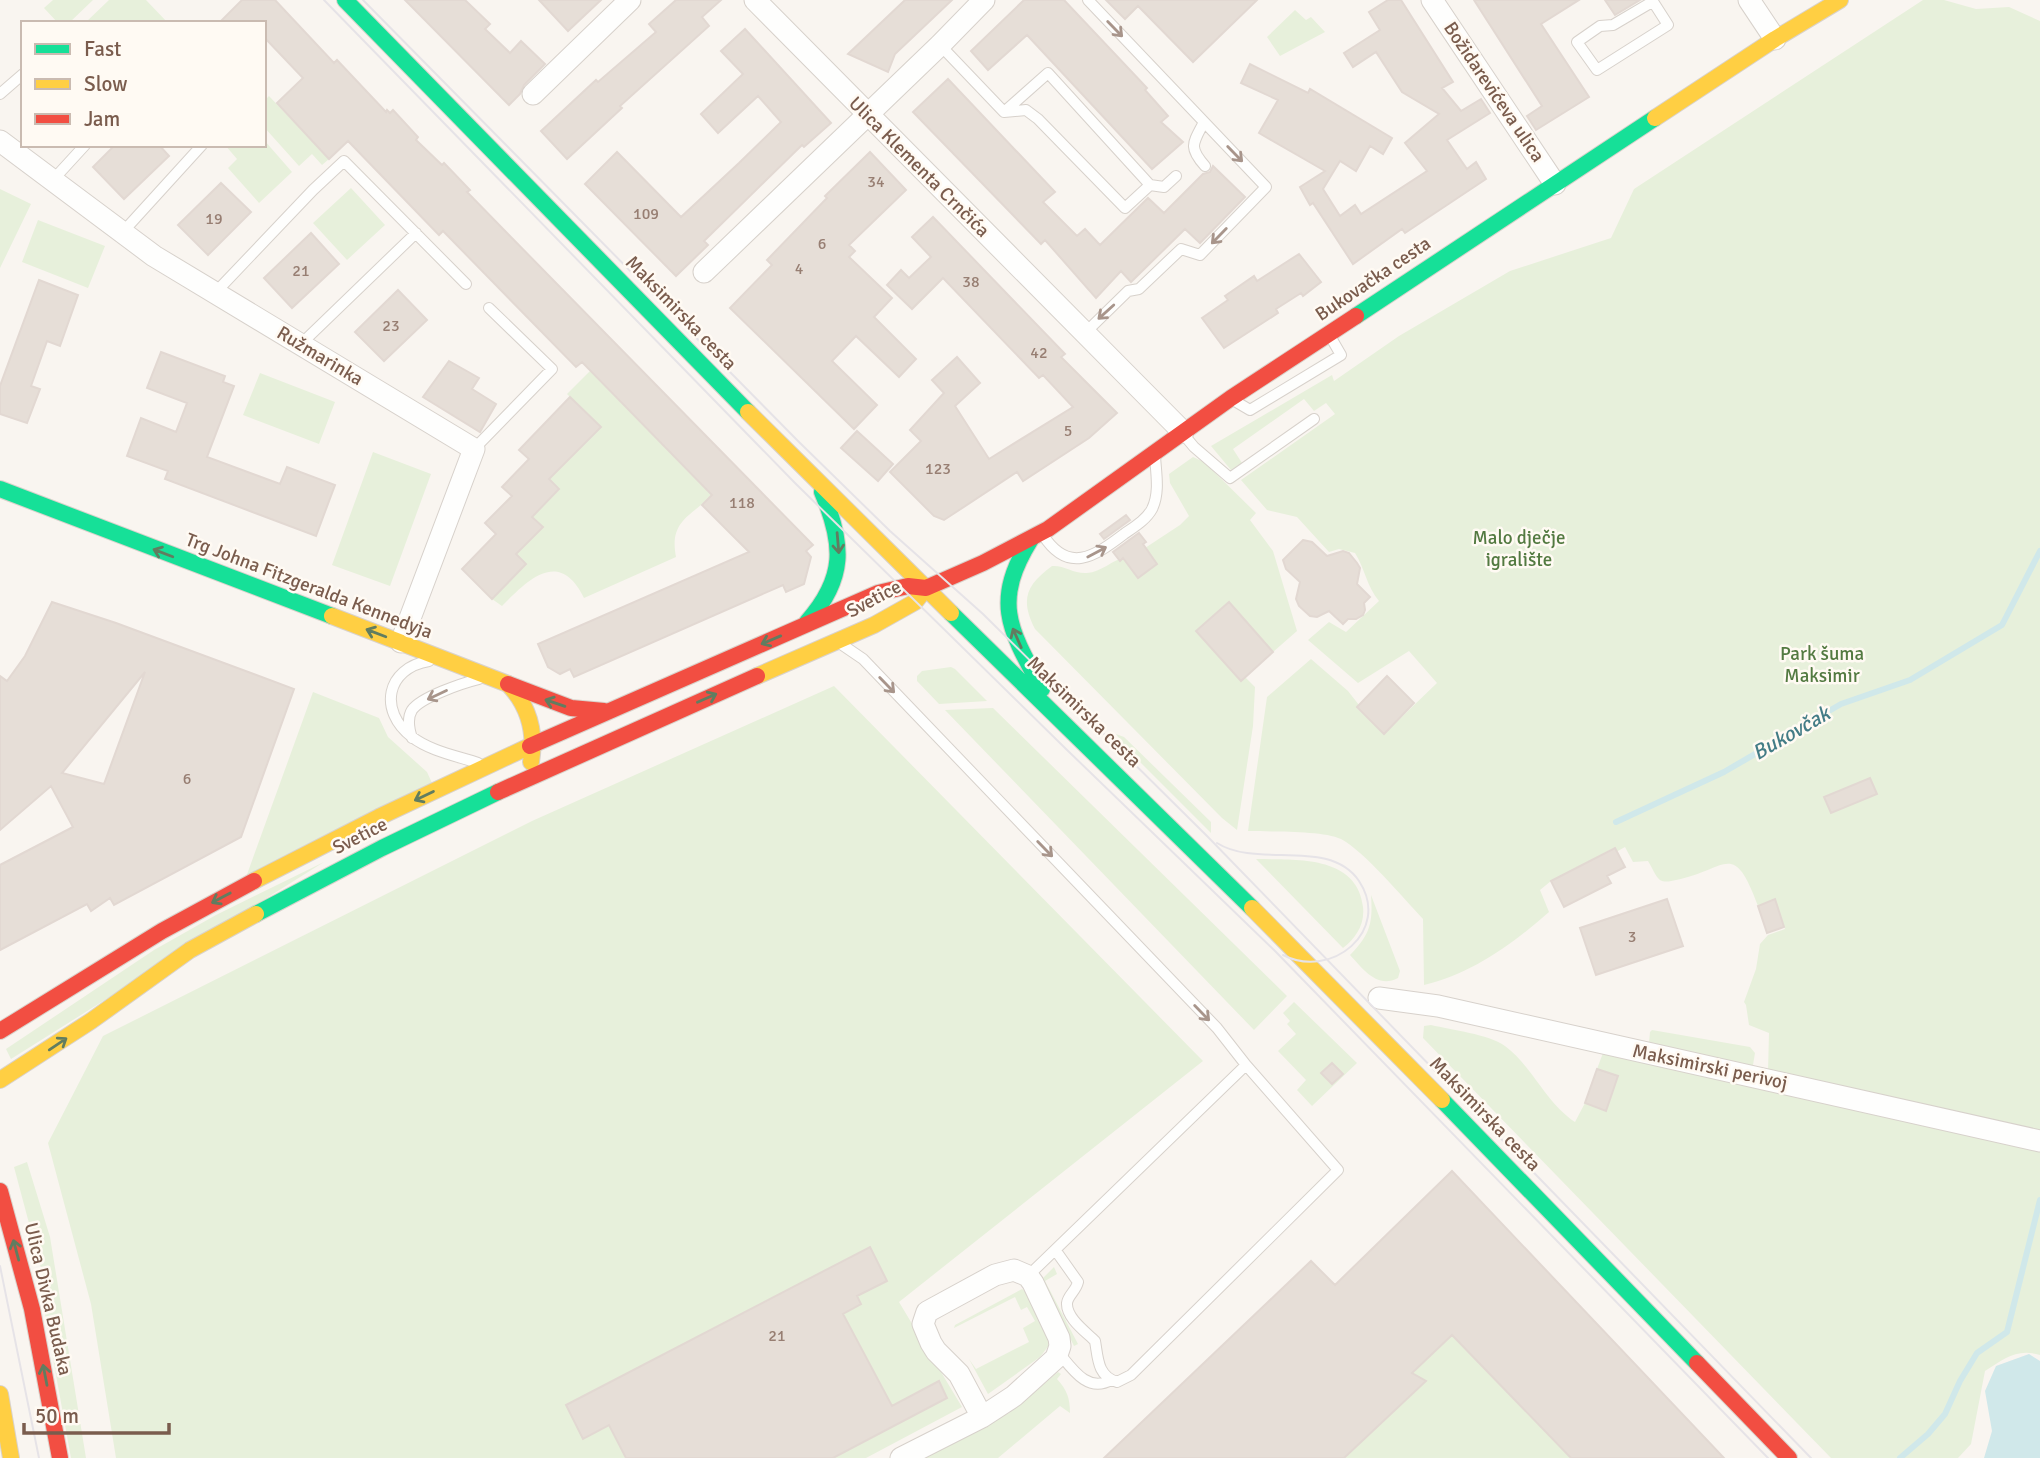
<svg xmlns="http://www.w3.org/2000/svg" width="2040" height="1458" font-family="Signika,sans-serif">
	<rect width="100%" height="100%" fill="#f9f5f0"/>
	<path fill="#e7f0db" d="M53,0H93L69,23H58L44,8Z
		M109,0H146L168,23H85Z
		M1923,0H1944L1976,9L2009,7L2040,21V1355C2017,1348 2004,1359 1985,1371L1971,1444L1958,1458H1831L1423,1038L1424,1026L1431,1025C1452,1030 1488,1034 1505,1046C1533,1067 1545,1102 1575,1122L1585,1103L1606,1110L1618,1077L1597,1069L1603,1053L1768,1071L1769,1033L1749,1025L1746,1005L1744,1002L1756,969L1760,944L1768,935L1785,929L1775,900L1758,906C1733,838 1727,870 1676,880C1671,881 1665,883 1660,880C1655,876 1652,867 1648,861L1633,862L1625,847L1616,852L1614,848L1551,881L1540,890L1549,912C1514,943 1470,975 1424,985L1423,919C1403,898 1365,852 1341,839C1322,830 1271,832 1248,831L1267,697L1311,659L1348,691L1359,705L1357,708L1384,734L1437,683L1409,651L1358,683L1308,640L1329,622L1346,632L1379,601C1367,587 1365,569 1355,553L1339,549L1329,552L1297,517L1267,510L1241,480L1335,414L1326,403L1314,411L1304,399L1233,449L1242,463L1231,470L1211,446L1332,375L1334,381L1399,336L1510,271L1611,238L1634,189Z
		M1295,10L1306,20L1311,17L1325,32L1280,56L1267,37Z
		M269,96L329,159L322,165L312,154L299,166L264,127V101Z
		M264,140L292,172L259,203L228,168L237,159L225,145H264Z
		M351,188L385,225L347,260L313,223Z
		M0,189L31,204L0,268Z
		M38,220L105,246L88,288L22,262Z
		M590,371L712,495C690,517 669,521 676,557L584,598C559,547 527,581 502,606L492,599L526,564L516,554L542,527L532,517L559,490L549,479L600,427L567,394Z
		M260,373L335,402L319,444L243,415Z
		M373,452L431,474L390,586L332,565Z
		M1193,457L1204,462L1256,513L1250,520L1273,551L1297,631L1273,652L1229,602L1197,631L1240,680L1245,677L1255,687L1253,726L1237,830L1222,818L1035,629C1020,600 1026,585 1052,566C1064,565 1074,574 1087,573C1101,572 1113,560 1123,558L1138,578L1157,564L1145,548L1180,525L1189,516L1170,483L1169,474Z
		M951,667L955,669L987,701L939,704L917,681V676L922,671Z
		M834,686L1203,1061L899,1302L962,1407L866,1458H116L91,1304L48,1143L103,1036L532,821Z
		M313,692L379,718L388,737L427,772L432,783L245,880Z
		M993,708L1287,996L1254,1030L945,710Z
		M1116,734L1124,737L1211,822V833L1127,749Z
		M1256,859C1294,860 1357,854 1363,907C1365,924 1356,938 1343,948Z
		M324,862L11,1059L6,1049L154,950L216,915Z
		M1371,895L1400,971L1398,978C1377,989 1363,969 1350,955C1370,935 1373,923 1371,895Z
		M1294,1002L1357,1063L1312,1106L1297,1090L1306,1080L1278,1051L1296,1034L1287,1024L1290,1021L1283,1013Z
		M1652,1030L1750,1047L1755,1053L1753,1065L1748,1066L1649,1043L1650,1032Z
		M27,1162L50,1237L86,1458H71L45,1314L42,1272L14,1167Z
		M1452,1171L1724,1458H1104L1311,1261L1335,1285Z
		M1054,1267L1057,1274L1045,1281L1078,1344L1074,1346L1043,1283L1042,1279Z
		M1022,1289L1026,1292L1050,1344L1040,1357L988,1394L969,1359L976,1369L1029,1342L1023,1328L1035,1321L1027,1307L1021,1310L1015,1297L954,1328L955,1325Z
		M1058,1372L1061,1374L1057,1379C1067,1390 1070,1398 1070,1413L1060,1406L998,1458H925L1009,1413Z"/>
	<path fill="#d0e8ea" d="M2029,1354L2040,1361V1458H1984L1992,1431L1985,1391L1996,1366Z"/>
	<g fill="none" stroke-linecap="round" stroke-linejoin="round">
		<path stroke="#d0e8ea" stroke-width="6" d="M1616,822L1724,772L1841,704L1910,680L2002,625L2040,551
			M1900,1458L1928,1434L1945,1414L1960,1381L1977,1353L2007,1332L2040,1200"/>
	</g>
	<path fill="#e6ded7" stroke="#e2d8d2" stroke-width="2" fill-rule="evenodd" d="M242,0H275L334,63L337,60L386,112L387,110L390,113L393,110L418,137L416,140L442,165L444,163L470,190L467,192L508,234L813,545L806,551L811,557L804,584L786,592L783,585L574,677L570,669L560,674L548,667L538,644L749,552L702,505L712,495L582,362L576,367L443,231L439,235L348,141L329,159L277,103L303,78L264,37V23H219Z
		M405,0H465L490,24L485,29L510,53L521,41L545,64L524,85L520,94L509,105Z
		M539,0H601L568,31Z
		M676,0H721L702,17L709,26L620,106L622,108L567,159L541,131L596,80L598,82L656,32L649,24Z
		M905,0H952L895,54L888,72L848,54Z
		M1024,0H1064L1147,88L1145,90L1168,116L1161,122L1183,142L1152,169L1027,35L988,70L971,51Z
		M1106,0H1257L1193,62L1138,6L1125,19Z
		M1388,0H1401L1453,82L1442,88L1461,111L1481,99L1490,113L1447,140L1467,169L1476,162L1486,179L1405,233L1402,229L1353,264L1313,203L1310,205L1300,187L1325,171L1259,133L1278,100L1241,83L1250,64L1308,93L1310,89L1392,138L1383,154L1370,146L1356,171L1340,161L1323,189L1340,216L1355,205L1361,214L1427,171L1405,143L1439,114L1402,92L1376,52L1353,67L1344,53L1380,30L1369,12Z
		M1474,0H1579L1541,24L1589,97L1536,130L1527,116L1542,106Z
		M1605,0H1640L1615,15Z
		M745,29L831,123L804,147L802,145L704,241L708,245L676,276L585,184L617,152L681,217L739,163L781,122L758,96L718,133L701,114L743,74L721,51Z
		M948,79L1055,192L1043,202L1077,236L1085,229L1100,245L1148,198L1164,213L1203,174L1210,172L1213,166L1245,197L1200,243L1185,229L1131,282L1121,271L1096,298L1045,240L1041,244L913,112Z
		M115,145H159L169,156L124,199L93,167Z
		M870,152L906,190L849,245L855,251L849,257L892,298L874,317L916,359L899,377L856,336L832,361L877,405L854,429L730,308L772,265L767,260L827,198L825,196Z
		M221,183L251,212L208,255L178,225Z
		M933,217L1065,354L1061,357L1117,413L1089,438L1023,481L1017,472L944,520L934,516L890,472L921,441L910,430L944,393L932,380L957,357L980,383L955,406L989,459L1073,407L1043,375L1039,378L943,278L912,309L887,285L901,270L909,278L931,257L912,237Z
		M311,233L339,264L292,308L264,278Z
		M1299,254L1321,282L1303,296L1301,293L1276,309L1278,313L1224,348L1202,318L1228,300L1225,296L1254,276L1257,281Z
		M39,280L78,295L60,346L47,341L31,386L40,389L27,423L0,414V386Z
		M398,290L427,320L384,361L355,332Z
		M161,352L225,376L223,382L234,386L207,457L280,484L287,467L335,485L316,536L165,479L168,471L127,456L141,418L176,432L187,403L147,388Z
		M449,361L479,378L472,389L496,404L480,432L423,397Z
		M570,397L601,427L549,479L559,489L532,517L543,527L516,554L526,564L492,599L462,569L496,534L485,523L512,496L502,487L529,459L519,450Z
		M857,431L893,464L878,481L841,448Z
		M1126,515L1130,520L1104,539L1100,534Z
		M1139,533L1146,542L1143,544L1157,564L1138,578L1123,558L1120,561L1113,552Z
		M1303,540L1312,542L1327,556L1343,551L1349,553L1357,563L1360,568L1357,584L1370,597L1364,603L1365,610L1363,615L1356,619H1348L1343,624L1329,611L1317,617L1310,616L1299,606L1296,599L1300,582L1286,569L1283,560Z
		M52,602L116,623L294,689L241,837L114,905L110,898L91,911L87,904L0,950V865L73,827L51,786L0,830V676L7,681L25,656ZM145,672L104,784L62,773Z
		M1229,602L1273,652L1241,681L1196,631Z
		M1387,676L1414,703L1384,734L1357,707Z
		M1870,778L1877,794L1831,813L1824,797Z
		M1615,848L1625,867L1607,876L1611,883L1564,907L1551,881Z
		M1667,899L1683,946L1596,975L1580,928Z
		M1775,899L1784,927L1767,933L1758,906Z
		M1332,1063L1343,1074L1332,1084L1321,1073Z
		M1597,1069L1618,1076L1606,1111L1585,1103Z
		M1452,1171L1724,1458H1571L1452,1335L1412,1373L1426,1381L1344,1458H1104L1311,1261L1335,1285Z
		M870,1247L887,1281L857,1296L861,1304L843,1314L892,1406L939,1381L947,1398L833,1458H626L609,1425L583,1439L566,1405Z"/>
	<g fill="none" stroke-linecap="round" stroke-linejoin="round">
		<g stroke="#d7d1cb" stroke-width="12">
			<path id="lane" d="M1652,0L1668,25L1597,70L1577,42L1600,26L1613,25L1652,2
				M940,45L1004,112
				M1048,73L1150,185L1125,208L1038,119L1026,110L1004,112Z
				M0,94L23,74
				M1204,122C1193,143 1188,147 1205,166
				M52,181L85,145
				M1150,185L1164,187L1176,176
				M121,234L202,145
				M215,293L313,190L344,161L466,284
				M1084,334L1128,291L1139,289L1181,249L1200,255L1266,187L1088,0
				M301,344L416,233
				M1233,400L1250,410L1341,355L1330,336
				M1184,435L1194,447L1230,478L1314,419
				M474,449L552,369L489,308
				M1043,535C1068,574 1094,557 1124,534C1134,527 1146,520 1152,509C1160,493 1156,473 1155,456
				M841,644L863,659L1217,1028L1246,1065L1338,1170L1131,1375L1117,1382C1097,1376 1098,1357 1095,1341C1086,1332 1066,1318 1067,1303C1068,1295 1076,1291 1078,1282L1056,1251
				M429,661C386,668 378,711 412,737C430,751 457,756 478,763
				M412,738C409,729 407,718 412,710C421,697 463,683 479,679
				M1028,1276L1246,1065
				M1059,1353C1073,1370 1088,1393 1111,1380"/>
		</g>
		<g stroke="#d7d1cb" stroke-width="23">
			<path id="street" d="M755,0L1183,432
				M1432,0L1555,184
				M1749,0L1775,39
				M533,94L630,0
				M0,141L154,256L474,449L401,642
				M704,272L940,45L984,0
				M1379,998L1438,1006L2040,1141
				M901,1458L982,1417L1014,1396L1056,1358L1060,1346L1059,1338L1033,1283L1028,1276L1014,1270L995,1275L927,1312L923,1324L931,1343L936,1351L959,1374L982,1417"/>
		</g>
		<g stroke="#d9d2cb" stroke-width="18">
			<path id="fast" d="M345,0L748,412
				M1356,316L1655,118
				M0,489L332,616
				M1031,539C992,602 1009,629 1042,689
				M951,613L1252,908
				M807,622C846,578 844,544 822,492
				M256,914L382,848L498,792
				M1442,1100L1697,1363"/>
		</g>
		<g stroke="#d9d2cb" stroke-width="18">
			<path id="slow" d="M1655,118L1775,39L1840,0
				M748,412L951,613
				M332,616L508,684C529,706 536,732 531,762
				M757,676L874,625L915,602L926,588
				M254,881L379,817L530,746
				M1252,908L1442,1100
				M0,1080L91,1021L190,950L256,914
				M0,1394L11,1458"/>
		</g>
		<g stroke="#d9d2cb" stroke-width="18">
			<path id="jam" d="M926,588L983,563L1048,529L1231,398L1356,316
				M508,684L571,708L604,711
				M530,746L878,593L908,586L926,588
				M498,792L757,676
				M0,1031L162,931L254,881
				M0,1191L32,1309L60,1458
				M1697,1363L1789,1458"/>
		</g>
		<use href="#lane" stroke="#fefefd" stroke-width="10"/>
		<use href="#street" stroke="#fefefd" stroke-width="21"/>
		<use href="#fast" stroke="#16e098" stroke-width="16"/>
		<use href="#slow" stroke="#ffcf43" stroke-width="16"/>
		<use href="#jam" stroke="#f24e42" stroke-width="16"/>
		<path stroke="#e6e3e7" stroke-width="2" d="M324,0L795,483L1065,748L1276,952L1768,1458
			M363,0L798,441L890,531L983,614L1207,836L1811,1458
			M1217,843C1258,869 1329,837 1359,881C1392,931 1331,980 1283,955
			M0,1266L39,1458"/>
	</g>
	<defs><path id="oneway-shaft" d="M-6 0H5M1.5-3L5.5 0L1.5 3" fill="none" stroke-width="1.6" stroke-linecap="round" stroke-linejoin="round" transform="scale(1.75)"/></defs>
	<g stroke="#a8958b">
		<use href="#oneway-shaft" transform="translate(1115 29) rotate(46)"/>
		<use href="#oneway-shaft" transform="translate(1235 154) rotate(46)"/>
		<use href="#oneway-shaft" transform="translate(1219 236) rotate(134)"/>
		<use href="#oneway-shaft" transform="translate(1106 312) rotate(138)"/>
		<use href="#oneway-shaft" transform="translate(1097 552) rotate(-28)"/>
		<use href="#oneway-shaft" transform="translate(887 685) rotate(46)"/>
		<use href="#oneway-shaft" transform="translate(437 695) rotate(155)"/>
		<use href="#oneway-shaft" transform="translate(1045 849) rotate(46)"/>
		<use href="#oneway-shaft" transform="translate(1202 1013) rotate(46)"/>
	</g>
	<g stroke="#617d60">
		<use href="#oneway-shaft" transform="translate(838 543) rotate(85)"/>
		<use href="#oneway-shaft" transform="translate(163 553) rotate(-159)"/>
		<use href="#oneway-shaft" transform="translate(376 633) rotate(-159)"/>
		<use href="#oneway-shaft" transform="translate(1017 638) rotate(-114)"/>
		<use href="#oneway-shaft" transform="translate(771 640) rotate(157)"/>
		<use href="#oneway-shaft" transform="translate(707 698) rotate(-24)"/>
		<use href="#oneway-shaft" transform="translate(555 703) rotate(-161)"/>
		<use href="#oneway-shaft" transform="translate(424 796) rotate(154)"/>
		<use href="#oneway-shaft" transform="translate(221 898) rotate(152)"/>
		<use href="#oneway-shaft" transform="translate(58 1044) rotate(-34)"/>
		<use href="#oneway-shaft" transform="translate(16 1250) rotate(-105)"/>
		<use href="#oneway-shaft" transform="translate(45 1375) rotate(-101)"/>
	</g>
	<g text-anchor="middle" dominant-baseline="central" stroke-width="5" stroke-linejoin="round" paint-order="stroke">
		<g font-size="16" fill="#977e72">
			<text x="876" y="182">34</text>
			<text x="646" y="214">109</text>
			<text x="214" y="219">19</text>
			<text x="822" y="244">6</text>
			<text x="799" y="269">4</text>
			<text x="301" y="271">21</text>
			<text x="971" y="282">38</text>
			<text x="391" y="326">23</text>
			<text x="1039" y="353">42</text>
			<text x="1068" y="431">5</text>
			<text x="938" y="469">123</text>
			<text x="742" y="503">118</text>
			<text x="187" y="779">6</text>
			<text x="1632" y="937">3</text>
			<text x="777" y="1336">21</text>
		</g>
		<g font-size="19" fill="#7a5c4d" stroke="#fffaf3">
			<text transform="translate(1494 92) rotate(56)">Božidarevićeva ulica</text>
			<text transform="translate(919 167) rotate(45)">Ulica Klementa Crnčića</text>
			<text transform="translate(1373 279) rotate(-34)">Bukovačka cesta</text>
			<text transform="translate(681 313) rotate(46)">Maksimirska cesta</text>
			<text transform="translate(320 356) rotate(31)">Ružmarinka</text>
			<text transform="translate(309 586) rotate(21)">Trg Johna Fitzgeralda Kennedyja</text>
			<text transform="translate(874 599) rotate(-28)">Svetice</text>
			<text transform="translate(1084 712) rotate(44)">Maksimirska cesta</text>
			<text transform="translate(360 836) rotate(-27)">Svetice</text>
			<text transform="translate(1710 1067) rotate(12)">Maksimirski perivoj</text>
			<text transform="translate(1485 1114) rotate(46)">Maksimirska cesta</text>
			<text transform="translate(48 1299) rotate(77)">Ulica Divka Budaka</text>
		</g>
		<g font-size="19" fill="#537a41" stroke="#fffaf3">
			<text x="1519" y="538">Malo dječje<tspan x="1519" dy="22">igralište</tspan></text>
			<text x="1822" y="654">Park šuma<tspan x="1822" dy="22">Maksimir</tspan></text>
		</g>
		<g font-size="21" font-style="italic" fill="#437c86" stroke="#fffaf3">
			<text transform="translate(1791 733) rotate(-30)">Bukovčak</text>
		</g>
	</g>
	<rect x="21" y="21" width="245" height="126" fill="#fffaf3" stroke="#cabbb1" stroke-width="2"/>
	<rect x="35" y="44" width="35" height="10" fill="#16e098" stroke="#cabbb1" stroke-width="2"/>
	<text x="84" y="56" font-size="21" fill="#7a5c4d">Fast</text>
	<rect x="35" y="79" width="35" height="10" fill="#ffcf43" stroke="#cabbb1" stroke-width="2"/>
	<text x="84" y="91" font-size="21" fill="#7a5c4d">Slow</text>
	<rect x="35" y="114" width="35" height="10" fill="#f24e42" stroke="#cabbb1" stroke-width="2"/>
	<text x="84" y="126" font-size="21" fill="#7a5c4d">Jam</text>
	<path d="M24 1423v10h145v-10" fill="none" stroke="#7a5c4d" stroke-width="3.5"/>
	<text x="35" y="1423" font-size="21" fill="#7a5c4d" stroke="#fffaf3" stroke-width="5" paint-order="stroke">50 m</text>
</svg>
